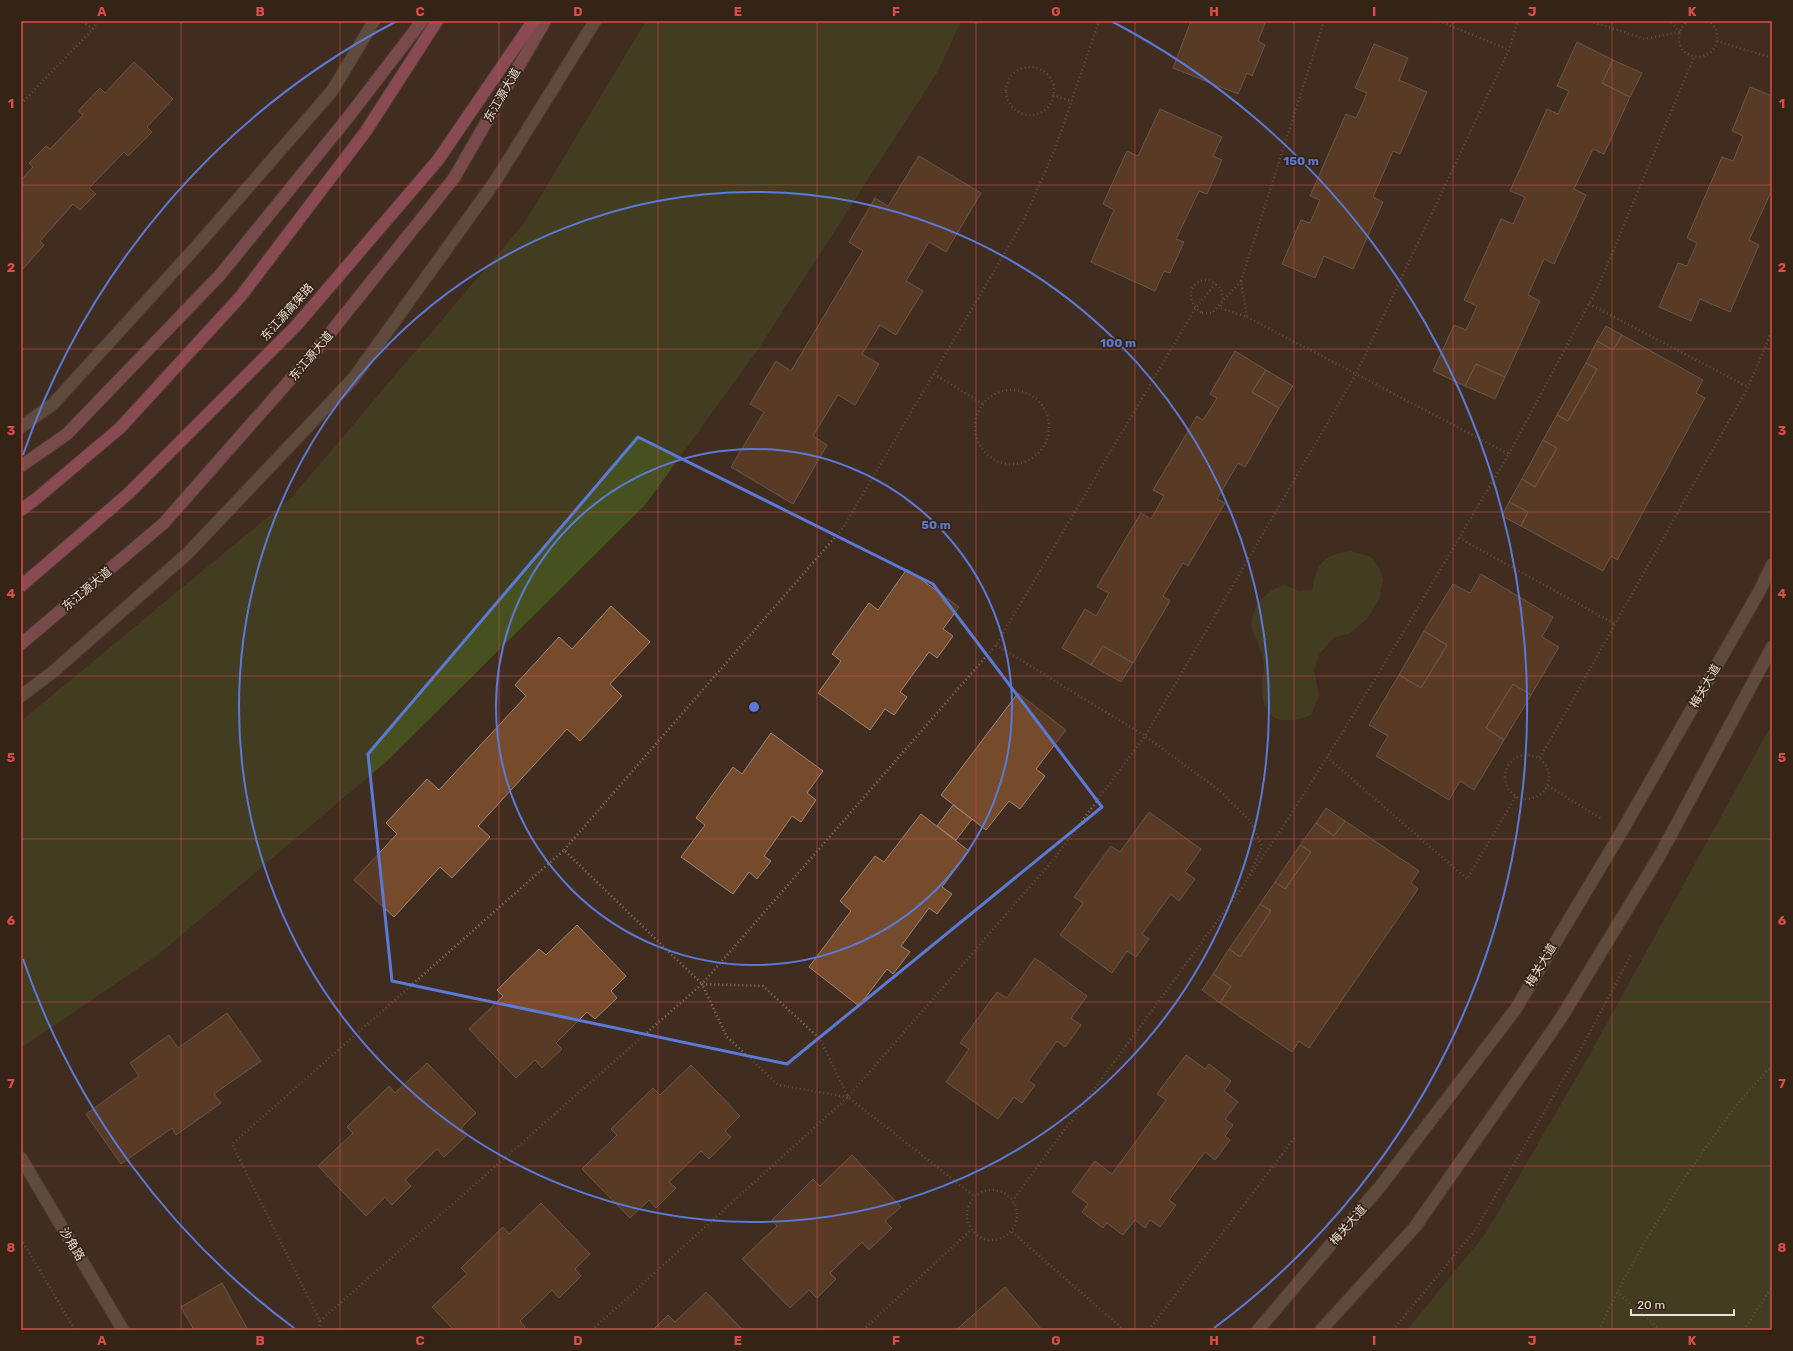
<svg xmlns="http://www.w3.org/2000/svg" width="1793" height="1351" font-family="Rubik,'Noto Sans SC',sans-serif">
	<rect width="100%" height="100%" fill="#402d20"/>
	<path fill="#46511f" d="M646,21H961L938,71L759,348L645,505L387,761L159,954L21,1048V721L292,497L525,222Z
		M1351,551L1371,557L1379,568L1383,579L1379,599L1368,618L1349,634L1334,637L1320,653L1314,670L1319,696L1311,715C1278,728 1260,718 1262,681C1262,676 1265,671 1264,666C1263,660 1262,653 1260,648C1258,641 1253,634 1252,628C1249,607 1267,590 1284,585L1299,591L1312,590C1314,584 1314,577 1317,571C1323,556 1337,553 1351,551Z
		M1772,724V1330H1407L1486,1233L1585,1063Z"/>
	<path fill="#764b2b" stroke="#9c8677" d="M1191,21H1266L1258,41L1265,45L1252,76L1247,73L1238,94L1173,68Z
		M1577,42L1613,60L1602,83L1630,97L1604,154L1593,149L1574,189L1586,195L1554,264L1544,259L1528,295L1540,301L1505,377L1476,364L1465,386L1433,371L1454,325L1466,330L1477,306L1464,300L1501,219L1513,224L1525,197L1510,191L1547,109L1558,114L1569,91L1557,86Z
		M1374,44L1408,58L1399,80L1427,92L1400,154L1393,151L1373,197L1383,202L1353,269L1324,256L1315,278L1282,264L1301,220L1310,223L1320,200L1310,196L1346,114L1356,118L1367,93L1355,88Z
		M1613,60L1642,73L1630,97L1602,83Z
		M134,62L173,99L147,127L152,132L128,156L124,152L89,188L96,194L80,210L73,204L40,241L44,245L22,270L21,180L33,167L29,163L46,146L50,149L83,115L78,111L100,88L105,93Z
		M1750,87L1772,96V195L1770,194L1749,240L1759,245L1730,312L1700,299L1691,321L1659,307L1678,263L1687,266L1697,243L1687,238L1722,157L1733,161L1743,136L1732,131Z
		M1160,109L1222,137L1213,156L1222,160L1207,194L1199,191L1176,239L1184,242L1170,273L1164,271L1155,291L1091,262L1114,210L1103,204L1127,151L1138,156Z
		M919,156L981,193L946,252L929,242L906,281L923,291L896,335L880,325L862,354L879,364L855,405L838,395L813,436L827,445L793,504L731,467L764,412L750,404L776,361L791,371L863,251L849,242L875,198L888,206Z
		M1606,326L1622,335L1613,350L1597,341Z
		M1622,335L1703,380L1696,393L1705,398L1617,560L1611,556L1603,571L1521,526L1528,512L1509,502L1522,479L1535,487L1557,448L1543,440L1557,415L1568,421L1597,369L1586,363L1597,341L1613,350Z
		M1235,351L1266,370L1252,392L1279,408L1245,467L1238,463L1217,499L1225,503L1188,566L1183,563L1163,596L1170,601L1133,663L1103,646L1091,665L1062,648L1085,609L1096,616L1109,593L1097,587L1141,513L1151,519L1164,496L1153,490L1197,416L1203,420L1217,398L1210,394Z
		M1586,363L1597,369L1568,421L1557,415Z
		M1476,364L1505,377L1495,399L1465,386Z
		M1266,370L1293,386L1279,408L1252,392Z
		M1543,440L1557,448L1535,487L1522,479Z
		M1509,502L1528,512L1521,526L1502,516Z
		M907,569L959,607L943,629L953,636L937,658L929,652L900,692L907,697L894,715L885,709L870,730L818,693L841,661L832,654L869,603L878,610Z
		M1481,574L1553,617L1542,637L1559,647L1531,695L1513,684L1486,728L1504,740L1474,790L1460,781L1449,800L1376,756L1388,736L1369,725L1399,675L1421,688L1447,645L1424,631L1453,584L1470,593Z
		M611,606L650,642L610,684L622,696L580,741L567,729L478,826L490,837L452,878L440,867L394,917L354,880L397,834L386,823L427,779L439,790L526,696L515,685L559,637L572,649Z
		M1424,631L1447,645L1421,688L1399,675Z
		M1103,646L1133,663L1121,682L1091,665Z
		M1513,684L1531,695L1504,740L1486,728Z
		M1018,693L1066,730L1036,769L1045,776L1020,809L1009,801L986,830L941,795Z
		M771,733L823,771L807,793L816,800L801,822L792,816L764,856L771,861L757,879L749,872L733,894L681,857L705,825L696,818L733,767L742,774Z
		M953,805L972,819L956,840L937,826Z
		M1326,808L1345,821L1334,836L1316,823Z
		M1149,812L1201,849L1185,872L1195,879L1179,901L1171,894L1142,934L1149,939L1136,957L1127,951L1112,973L1060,935L1083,903L1074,897L1111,846L1120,852Z
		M921,814L969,851L942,887L952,894L937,914L929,908L901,946L910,952L893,974L887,969L859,1006L809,967L851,911L840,901L875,856L884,862Z
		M1345,821L1419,871L1411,883L1418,889L1309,1048L1299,1041L1292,1052L1220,1003L1231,986L1213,974L1229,949L1240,957L1271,911L1260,904L1275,882L1285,889L1311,852L1300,845L1316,823L1334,836Z
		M1300,845L1311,852L1285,889L1275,882Z
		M1260,904L1271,911L1240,957L1229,949Z
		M577,925L626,976L611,991L617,998L595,1019L587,1012L556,1043L562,1049L542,1068L535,1060L516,1078L469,1029L503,996L497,990L539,949L546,955Z
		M1035,958L1087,996L1071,1018L1081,1025L1065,1047L1057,1041L1028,1081L1035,1085L1022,1103L1014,1097L998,1119L946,1082L969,1049L960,1043L997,992L1007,998Z
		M1213,974L1231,986L1220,1003L1202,990Z
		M227,1013L261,1061L214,1094L221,1103L176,1135L172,1128L121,1164L86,1114L139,1076L130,1063L169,1035L178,1048Z
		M1186,1055L1205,1069L1209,1064L1231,1081L1224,1091L1238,1102L1225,1119L1233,1125L1225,1136L1230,1140L1215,1160L1205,1152L1169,1200L1176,1205L1160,1227L1150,1220L1145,1228L1135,1220L1123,1235L1107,1223L1103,1228L1082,1212L1088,1204L1072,1192L1095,1161L1112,1174L1166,1100L1157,1094Z
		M427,1063L476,1113L461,1128L467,1135L444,1157L437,1149L405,1180L411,1186L392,1205L385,1197L366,1216L318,1166L353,1133L347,1127L389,1086L395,1093Z
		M691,1065L740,1116L725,1131L731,1137L709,1159L701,1151L669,1182L676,1188L656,1208L649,1200L630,1218L582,1169L617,1135L611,1129L653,1088L660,1095Z
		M852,1155L901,1207L885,1221L892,1228L869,1250L862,1242L830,1273L836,1279L817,1298L809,1290L790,1308L742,1259L777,1226L772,1220L813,1179L820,1186Z
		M541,1203L590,1254L575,1269L581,1276L559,1298L552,1290L520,1321L525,1327L522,1330H454L432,1307L467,1274L461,1268L503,1227L509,1234Z
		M222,1283L248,1330H194L181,1307Z
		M1005,1287L1042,1330H956Z
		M706,1292L743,1330H653L668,1315L675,1322Z"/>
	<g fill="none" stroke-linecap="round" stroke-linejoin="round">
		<g stroke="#594a3e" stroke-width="14">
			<path id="secondary" d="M21,427L53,404L196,247L332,91L374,21
				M21,696L54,671L188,553L353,379L496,180L595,21
				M21,1158L123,1330
				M1258,1330L1383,1183L1515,1010L1622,831L1760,590L1772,565
				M1321,1330L1415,1227L1561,1018L1660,855L1772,647"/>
		</g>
		<g stroke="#594a3e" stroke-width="14">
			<path id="primary" d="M21,466L67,434L220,275L350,115L422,21
				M21,644L164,523L318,348L454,178L545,21"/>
		</g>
		<g stroke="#594a3e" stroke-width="14">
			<path id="highway" d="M21,510L37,498L120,428L241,296L366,131L437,21
				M21,586L129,493L295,327L438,160L533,21"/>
		</g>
		<path stroke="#86766b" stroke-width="2.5" stroke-dasharray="1 3" stroke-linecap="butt" d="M1439,21L1509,50
			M1590,21L1645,39L1679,32L1671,21
			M1689,21C1682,25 1679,31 1679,39C1679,63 1719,63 1717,36C1717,30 1714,24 1708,21
			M93,29L98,21
			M1717,41L1772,58
			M1006 91a24 24 0 1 1 48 0a24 24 0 1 1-48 0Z
			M1053,95L1071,101
			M21,104L93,29L82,21
			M1241,281L1324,21
			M1589,304L1748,387
			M1202,313H1212L1241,281L1247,317L1220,308L1223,298L1221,288C1217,286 1212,281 1208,280C1189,279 1184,302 1202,313
			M1247,317L1356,374L1509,50L1518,21
			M934,374L983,404
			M975 427a37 37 0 1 1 74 0a37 37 0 1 1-74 0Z
			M1509,454L1598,287L1694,57
			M1459,538L1615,624
			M996,645L1145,736L1356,374L1509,454C1424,596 1342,740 1250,876
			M1505 777a22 22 0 1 1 44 0a22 22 0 1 1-44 0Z
			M1327,757L1467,879L1516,796
			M1540,758L1748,387L1772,331
			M1548,786L1602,819
			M564,850L843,528L1023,222L1055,149L1099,21
			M848,1097L778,1085L727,1037L702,984L763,986L820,1039L848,1097L1054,859L1145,736L1220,791L1251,822L1262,847L1246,882L1013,1200
			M967 1215a25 25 0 1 1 50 0a25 25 0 1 1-50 0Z
			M1012,1232L1124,1330
			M21,1239L75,1330
			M1617,1292L1660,1330
			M320,1321L702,984L996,645L1195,309L1215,284
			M319,1330L320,1321L232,1144L564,850L702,984
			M592,1330L848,1097L975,1197
			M863,1330L971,1230
			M1149,1330L1296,1136
			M1393,1330L1476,1229L1582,1047L1631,955
			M1599,1330C1634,1254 1680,1181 1730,1114C1742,1097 1758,1081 1772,1066
			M1744,1330L1772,1287"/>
		<use href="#secondary" stroke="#857061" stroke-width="12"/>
		<use href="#primary" stroke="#bd6e7e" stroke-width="12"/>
		<use href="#highway" stroke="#e36d91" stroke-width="12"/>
	</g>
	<path d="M0 0H1793V1351H0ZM638,437L933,584L1102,807L787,1064L392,981L368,754Z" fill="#402d20" fill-opacity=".55" fill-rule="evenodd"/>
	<path fill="none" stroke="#5b7ad7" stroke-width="3" stroke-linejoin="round" d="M638,437L933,584L1102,807L787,1064L392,981L368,754Z"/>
	<path fill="none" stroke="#da4d4b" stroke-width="1" stroke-opacity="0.55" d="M181,21V1330M340,21V1330M499,21V1330M658,21V1330M817,21V1330M976,21V1330M1135,21V1330M1294,21V1330M1453,21V1330M1612,21V1330M21,185H1772M21,349H1772M21,512H1772M21,676H1772M21,839H1772M21,1002H1772M21,1166H1772"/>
	<g fill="none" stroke="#5b7ad7" stroke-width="2">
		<circle cx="754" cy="707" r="258"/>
		<circle cx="754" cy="707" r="515"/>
		<path d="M294 1328A773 773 0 0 1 23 959M23 455A773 773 0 0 1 397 21M1111 21A773 773 0 0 1 1214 1328"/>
	</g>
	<g text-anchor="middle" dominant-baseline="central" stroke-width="3.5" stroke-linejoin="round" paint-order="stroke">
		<g font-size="12" fill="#ebdfd6" stroke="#352316">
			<text transform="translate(502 95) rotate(-60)">东江源大道</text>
			<text transform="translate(287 312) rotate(-48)">东江源高架路</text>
			<text transform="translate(311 356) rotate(-50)">东江源大道</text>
			<text transform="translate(87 589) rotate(-40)">东江源大道</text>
			<text transform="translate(1705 686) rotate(-60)">梅关大道</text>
			<text transform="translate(1541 965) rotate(-59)">梅关大道</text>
			<text transform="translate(1348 1225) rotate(-49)">梅关大道</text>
			<text transform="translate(72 1244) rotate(59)">沙角路</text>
		</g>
	</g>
	<circle cx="754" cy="707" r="6" fill="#5b7ad7" stroke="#352316" stroke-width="2"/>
	<g font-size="12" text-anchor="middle" font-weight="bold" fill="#5b7ad7" stroke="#352316" stroke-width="3.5" stroke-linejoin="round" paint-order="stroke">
		<text x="1301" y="165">150 m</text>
		<text x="1118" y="347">100 m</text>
		<text x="936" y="529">50 m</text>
	</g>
	<rect width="1793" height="1351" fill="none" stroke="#352316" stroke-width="44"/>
	<path d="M1631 1309v6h103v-6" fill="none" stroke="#ebdfd6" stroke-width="2"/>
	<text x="1637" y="1309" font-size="12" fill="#ebdfd6" stroke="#352316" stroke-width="3" paint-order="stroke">20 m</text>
	<rect x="22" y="22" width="1749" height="1307" fill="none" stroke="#da4d4b" stroke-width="1.5"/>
	<g font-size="13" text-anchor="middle" font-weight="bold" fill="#da4d4b">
		<text x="102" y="16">A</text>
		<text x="260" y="16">B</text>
		<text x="420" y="16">C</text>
		<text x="578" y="16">D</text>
		<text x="738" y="16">E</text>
		<text x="896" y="16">F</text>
		<text x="1056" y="16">G</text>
		<text x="1214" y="16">H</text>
		<text x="1374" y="16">I</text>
		<text x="1532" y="16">J</text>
		<text x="1692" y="16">K</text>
		<text x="11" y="108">1</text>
		<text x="1782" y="108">1</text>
		<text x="11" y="272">2</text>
		<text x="1782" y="272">2</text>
		<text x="11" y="435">3</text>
		<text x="1782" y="435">3</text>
		<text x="11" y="598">4</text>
		<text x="1782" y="598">4</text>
		<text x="11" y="762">5</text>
		<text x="1782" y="762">5</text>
		<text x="11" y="925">6</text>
		<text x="1782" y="925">6</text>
		<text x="11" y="1088">7</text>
		<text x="1782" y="1088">7</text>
		<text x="11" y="1252">8</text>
		<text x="1782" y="1252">8</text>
		<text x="102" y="1345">A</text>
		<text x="260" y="1345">B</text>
		<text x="420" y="1345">C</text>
		<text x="578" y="1345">D</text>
		<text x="738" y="1345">E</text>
		<text x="896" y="1345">F</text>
		<text x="1056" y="1345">G</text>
		<text x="1214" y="1345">H</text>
		<text x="1374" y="1345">I</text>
		<text x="1532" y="1345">J</text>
		<text x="1692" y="1345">K</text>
	</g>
</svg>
